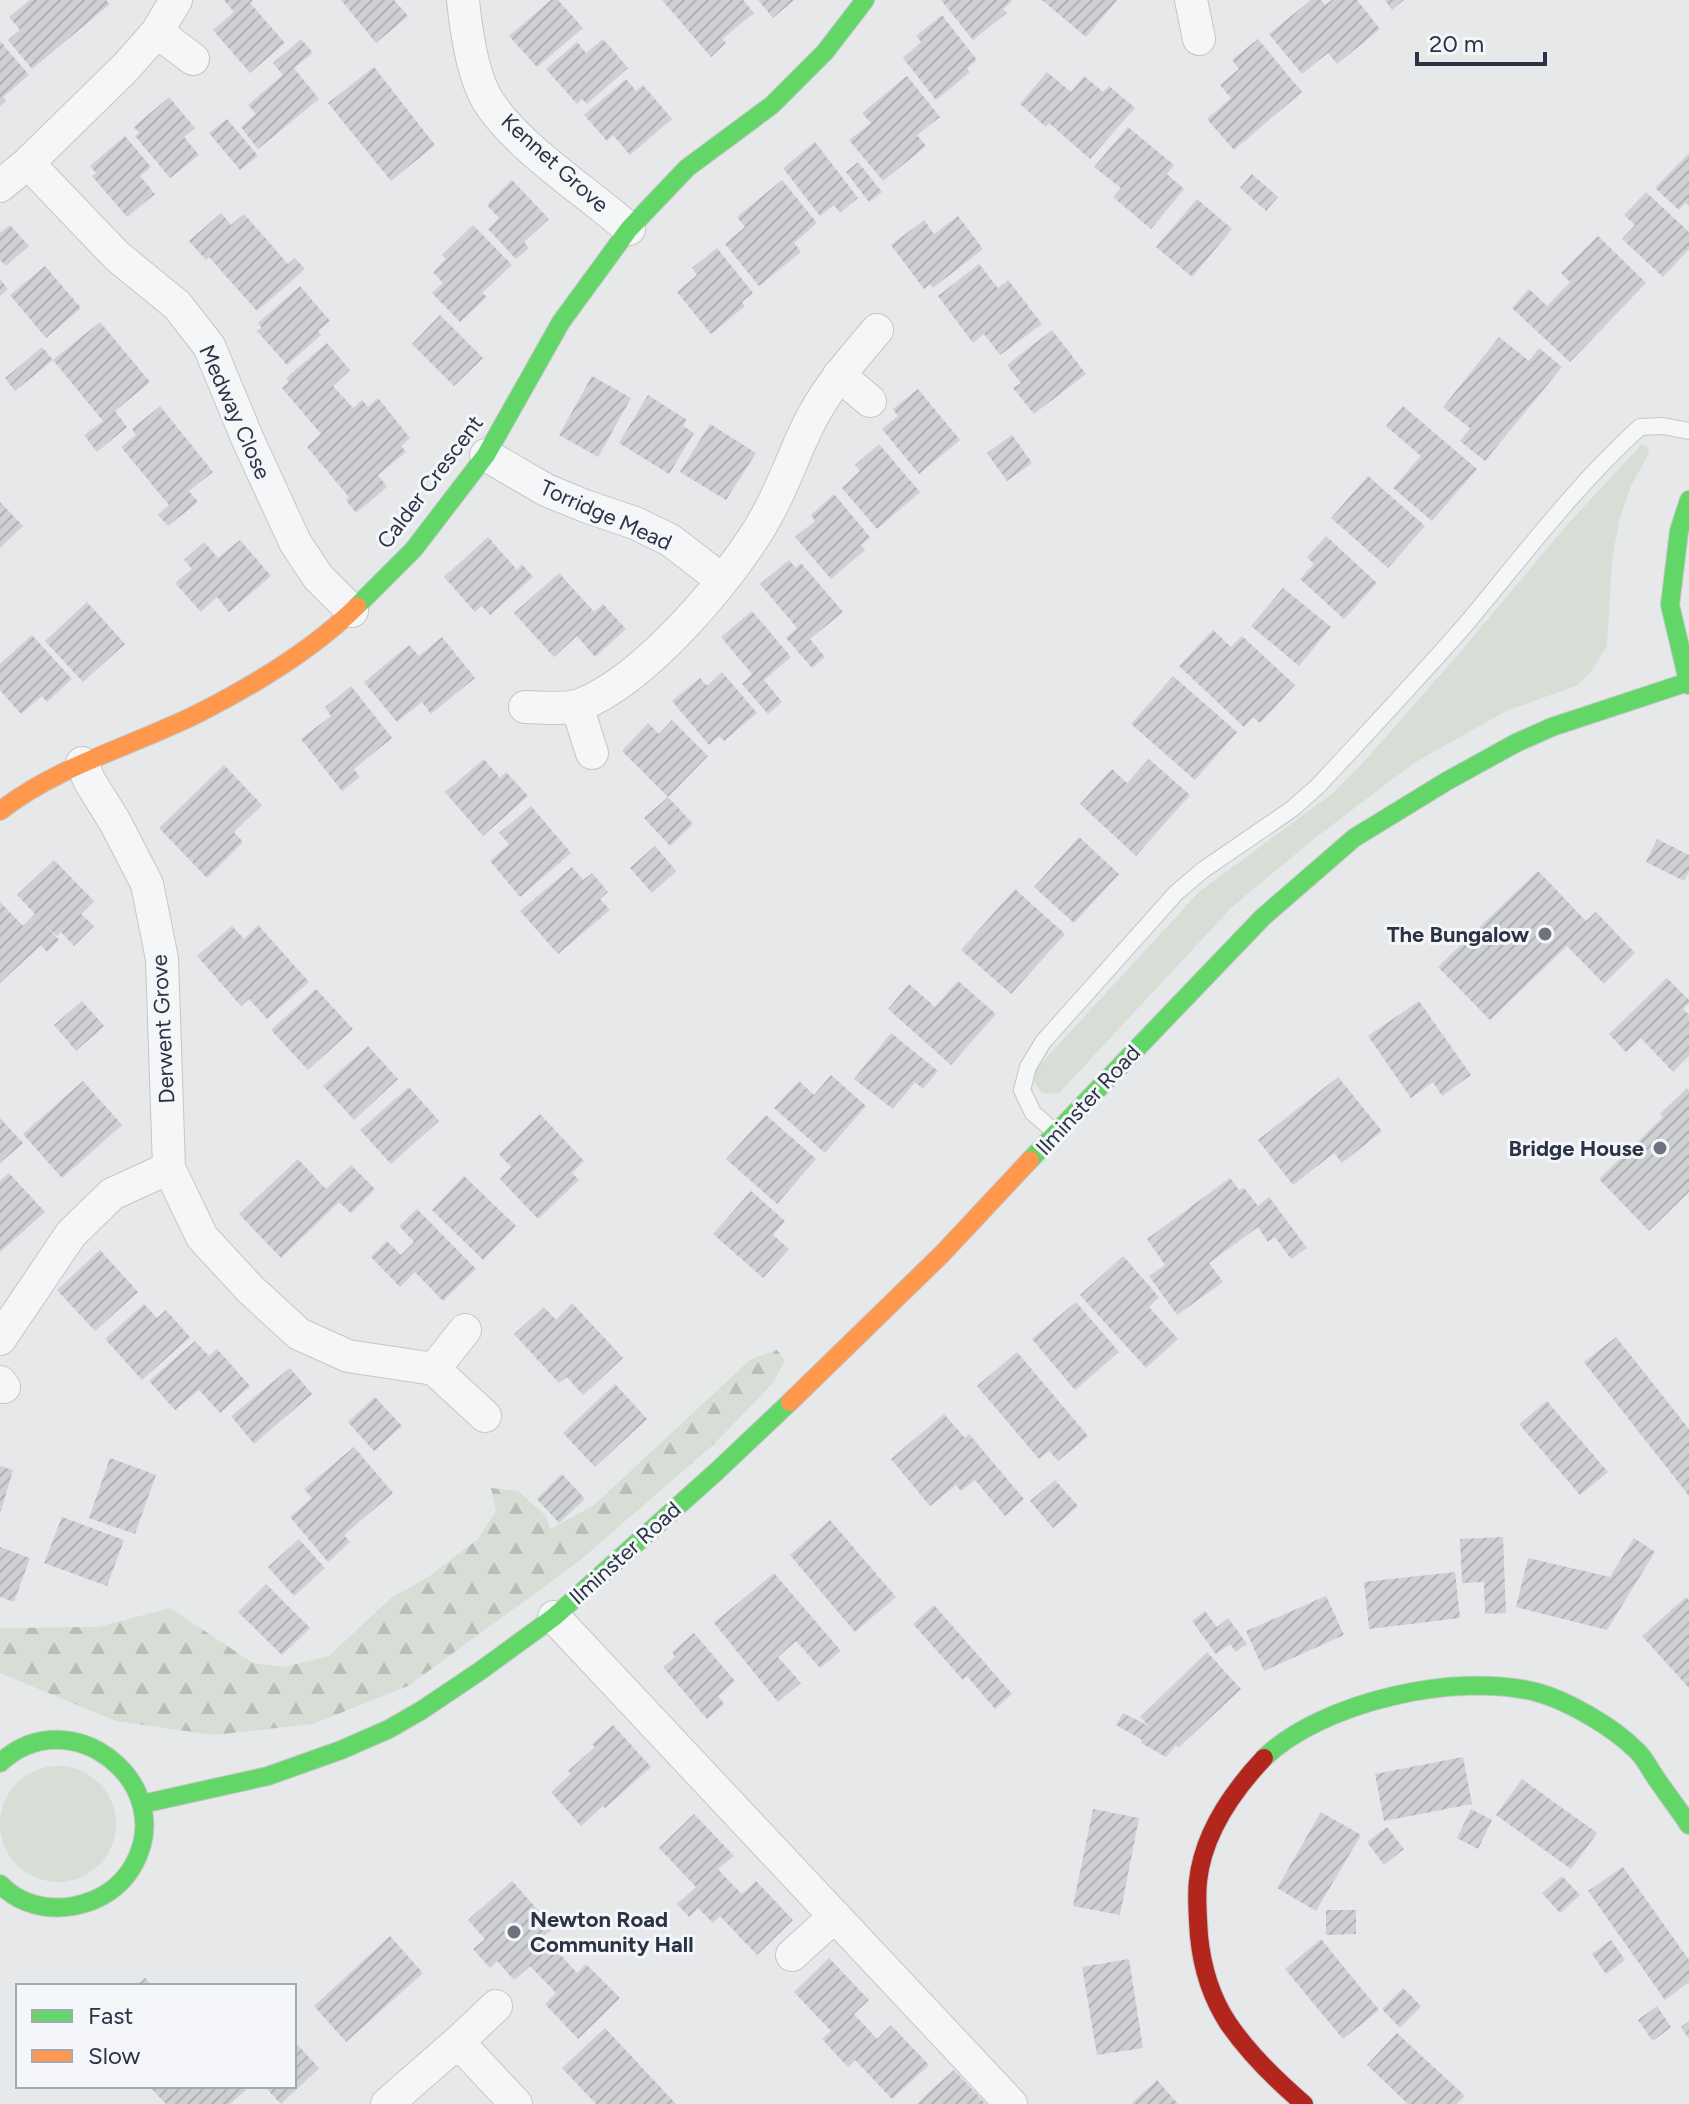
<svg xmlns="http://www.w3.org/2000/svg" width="1689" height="2104" font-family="Figtree,sans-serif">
	<defs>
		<pattern id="forest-firs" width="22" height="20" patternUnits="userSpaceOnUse" patternTransform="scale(2)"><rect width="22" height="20" fill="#d6ded6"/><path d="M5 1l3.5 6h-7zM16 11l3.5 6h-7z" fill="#b8bfb9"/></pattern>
		<pattern id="building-hatch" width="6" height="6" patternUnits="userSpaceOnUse" patternTransform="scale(2)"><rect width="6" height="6" fill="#ced0d3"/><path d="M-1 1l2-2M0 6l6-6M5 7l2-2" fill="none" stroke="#b1b3b6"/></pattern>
	</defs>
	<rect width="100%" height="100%" fill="#e6e8ea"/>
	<path fill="#d6ded6" d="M1641,445L1647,446L1649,453L1631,486L1619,520L1612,561L1607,646L1591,672L1576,686L1506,711L1414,763L1315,838L1233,906L1060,1092L1049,1094L1041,1092L1033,1080L1035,1070L1199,892L1333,793L1362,764L1457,656L1566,526Z
		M0 1824a58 58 0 1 1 116 0a58 58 0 1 1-116 0Z"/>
	<path fill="url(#forest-firs)" d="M777,1350L785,1360L773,1383L714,1444L578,1562L408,1686L313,1724L214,1735L116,1721L0,1673V1628L98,1627L170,1608L253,1663L284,1667L329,1656L391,1598L427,1578L478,1539L496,1511L491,1488L518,1491L546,1516L550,1529L593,1506L751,1359Z"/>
	<path fill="url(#building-hatch)" d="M30,0H106L110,4L32,69L8,40L20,30L9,17Z
		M224,0H253L250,3L285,43L250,73L213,30L234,12Z
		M341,0H394L408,16L376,43Z
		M551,0H558L583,28L537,67L509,36Z
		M662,0H743L754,13L722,39L726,43L711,57Z
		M758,0H794L773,18Z
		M941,0H1013L1003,9L1007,13L973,40Z
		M1042,0H1117L1086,37Z
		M1311,0H1321L1325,5L1332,0H1357L1380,29L1337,64L1328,53L1302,74L1269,34Z
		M1385,0H1404L1392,10Z
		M942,15L977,60L967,68L970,72L936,100L903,58L921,42L916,36Z
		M301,39L313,53L294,68L319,99L258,149L241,127L256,114L248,105L283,75L273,63Z
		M603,39L628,68L587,104L582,99L577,104L546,69L577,42L586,53Z
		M1258,39L1302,92L1234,150L1207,119L1231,98L1220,85L1239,69L1232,60Z
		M0,41L29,75L3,97L6,101L0,106Z
		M374,67L435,145L391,181L328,103Z
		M1047,72L1071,92L1084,76L1103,92L1109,86L1135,108L1090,159L1049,123L1046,127L1020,104Z
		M907,76L940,117L917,135L926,146L883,181L849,140L871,123L862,113Z
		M626,79L636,91L643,85L672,119L630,155L613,135L607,141L584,115Z
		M169,97L195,128L184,137L199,155L170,178L135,136L139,133L134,127Z
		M227,119L258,156L240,170L209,133Z
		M1128,127L1174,165L1167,174L1184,189L1151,229L1113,197L1121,188L1094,167Z
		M125,136L151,167L140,176L155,194L127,217L92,176L96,173L90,166Z
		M815,142L858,198L840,213L834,205L820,216L783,168Z
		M1689,153V206L1685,203L1679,210L1655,188Z
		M858,162L882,192L869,202L846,172Z
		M1252,174L1278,197L1266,211L1240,188Z
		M512,180L549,219L524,242L529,248L516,259L488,229L499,218L487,205Z
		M782,180L817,223L794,243L801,252L759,286L725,244L745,227L737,217Z
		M1646,192L1689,232V249L1663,277L1622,239L1635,225L1624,215Z
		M1197,199L1232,229L1192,277L1156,247Z
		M221,213L231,225L244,214L288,264L295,258L305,269L257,311L209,257L206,260L189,241Z
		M958,216L983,249L933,288L930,284L924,289L891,245L924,220L934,234Z
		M10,225L29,246L6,266L0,260V233Z
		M473,225L512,265L482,293L487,297L460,322L432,293L443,283L433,272L446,259L442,255Z
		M1598,236L1646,283L1570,362L1512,308L1529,289L1547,306L1570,282L1561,273Z
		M717,248L753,293L742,302L745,306L711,334L677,292L697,275L692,268Z
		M979,264L998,288L1008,280L1042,324L1000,355L984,334L973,343L938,296Z
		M45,266L81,308L46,338L10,295Z
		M0,279L8,289L0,296Z
		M300,286L330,321L318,331L321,335L287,365L257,331L262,328L258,323Z
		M440,315L483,358L454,386L412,344Z
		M100,322L150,382L115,411L127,427L97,452L84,435L103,421L53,360Z
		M1052,330L1086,374L1034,414L1013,388L1021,383L1007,365Z
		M1499,337L1529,361L1539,348L1562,367L1485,461L1460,441L1470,428L1443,407Z
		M327,343L350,370L333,386L353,408L362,400L368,407L378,398L410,438L401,446L406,452L378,475L387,487L356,513L346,500L349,497L307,447L321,434L282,388L289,382L286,378Z
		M42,347L53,360L15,391L5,378Z
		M592,376L631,398L598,457L559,435Z
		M918,389L960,440L919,474L882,429L898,416L893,409Z
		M648,395L687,420L683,426L694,433L669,474L619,443Z
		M160,406L213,472L189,491L198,502L168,526L158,515L169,505L121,447L136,435L132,429Z
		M1403,406L1477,469L1432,521L1393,488L1421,456L1386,426Z
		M710,424L756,453L726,500L680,472Z
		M1012,435L1032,463L1007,481L987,453Z
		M879,444L920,492L877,529L842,488L860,471L855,465Z
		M1368,476L1425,526L1388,568L1331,518Z
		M834,494L870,537L861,545L865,550L831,579L795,537L815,521L811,515Z
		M0,502L23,526L0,548Z
		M1326,536L1377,583L1344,619L1300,579L1314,564L1307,557Z
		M488,537L517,570L522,564L533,577L490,615L482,606L475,612L444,577Z
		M240,540L271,576L229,612L217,597L201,612L175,583L192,569L184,560L204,542L218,558Z
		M789,560L796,568L801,563L843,612L810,639L825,657L812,668L786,638L797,628L760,584Z
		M559,573L594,612L603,604L626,629L595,657L577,636L554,657L514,613Z
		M1283,588L1331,627L1299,666L1251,626Z
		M87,602L125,644L83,682L45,641Z
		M752,611L791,657L764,680L782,702L768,714L742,684L752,674L721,637Z
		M1213,630L1231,647L1242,636L1295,685L1260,723L1253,717L1244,727L1179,666Z
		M32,635L72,679L47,702L42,696L21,714L0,690V664Z
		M442,637L475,678L431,714L422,702L397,722L364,682L409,645L419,656Z
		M722,672L757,713L724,741L719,736L709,745L672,701L700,678L707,686Z
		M1173,676L1237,732L1195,780L1131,724Z
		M351,686L392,738L354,769L360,777L342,791L301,739L331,716L325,707Z
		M672,720L708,756L668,797L693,824L670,846L644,818L668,797L622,751L648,723L659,734Z
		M484,759L500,778L506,772L528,796L483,836L445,792Z
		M1149,759L1190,795L1136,856L1080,804L1112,769L1127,783Z
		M224,765L262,805L234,832L243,842L207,878L159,828Z
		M531,806L571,853L520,897L490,861L509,844L499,833Z
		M1079,837L1119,874L1074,923L1034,887Z
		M1657,839L1689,855V872L1684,881L1646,862Z
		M655,846L676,871L652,893L630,868Z
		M54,860L94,901L81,914L94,926L74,946L61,932L57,936L45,925L59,940L47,952L41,945L0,983V902L23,926L35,914L17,895Z
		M572,867L583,880L592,873L608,892L600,899L610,910L558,954L520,911Z
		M1538,871L1586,921L1596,912L1635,953L1604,984L1567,946L1490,1020L1438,967Z
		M1015,889L1065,934L1011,994L961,950Z
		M258,925L309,982L267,1019L249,999L241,1006L197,956L232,926L244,939Z
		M1667,978L1689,1000V1003L1683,1009L1689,1015V1056L1673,1072L1641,1038L1626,1052L1609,1034Z
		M958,981L996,1014L951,1065L888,1009L909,984L935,1007Z
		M316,989L353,1029L308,1070L271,1030Z
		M82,1001L104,1026L76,1051L54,1025Z
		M1419,1001L1471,1075L1442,1096L1433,1082L1411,1098L1368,1036Z
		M891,1033L938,1071L923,1089L915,1082L893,1109L854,1079Z
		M368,1046L398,1079L354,1120L323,1086Z
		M831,1075L866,1106L825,1153L774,1108L799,1081L814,1095Z
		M1338,1077L1382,1131L1342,1163L1334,1153L1293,1185L1258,1140Z
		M83,1081L122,1125L62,1178L23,1134Z
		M409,1087L439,1121L391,1164L360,1130Z
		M1687,1088L1689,1090V1192L1649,1231L1599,1179L1663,1117L1660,1114Z
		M540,1114L584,1161L572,1173L579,1180L538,1219L500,1179L511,1167L499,1154Z
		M766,1115L816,1159L777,1204L726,1159Z
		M0,1118L23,1143L0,1163Z
		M298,1159L326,1189L351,1165L375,1189L351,1213L339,1202L281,1258L239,1214Z
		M9,1173L45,1212L0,1252V1181Z
		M464,1176L516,1226L483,1260L432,1210Z
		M1230,1178L1239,1190L1244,1188L1258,1206L1269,1197L1307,1248L1291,1259L1275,1237L1268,1242L1258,1227L1209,1263L1223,1282L1177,1315L1149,1276L1165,1265L1147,1239Z
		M751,1191L785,1221L773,1235L789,1249L763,1278L713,1234Z
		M417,1209L476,1269L443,1301L415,1272L400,1287L371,1257L387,1241L401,1255L414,1242L399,1226Z
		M100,1250L138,1292L95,1331L57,1290Z
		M1123,1256L1159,1297L1149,1307L1178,1339L1146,1368L1080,1295Z
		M1076,1302L1119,1352L1075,1390L1032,1339Z
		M572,1303L623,1358L583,1395L567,1377L559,1383L514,1334L544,1307L556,1320Z
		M144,1304L157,1318L166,1310L190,1337L142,1380L105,1339Z
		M1616,1337L1689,1429V1496L1584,1362Z
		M195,1341L209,1356L217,1349L250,1386L220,1413L199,1390L175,1410L149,1381Z
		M1017,1352L1088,1436L1058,1461L1049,1451L1039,1459L977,1386Z
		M290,1368L312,1394L254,1444L231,1416Z
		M615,1384L647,1419L595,1467L563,1433Z
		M375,1397L402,1426L374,1451L348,1422Z
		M1547,1401L1608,1472L1580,1495L1519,1424Z
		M944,1414L965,1438L969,1434L1024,1499L1005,1516L975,1480L961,1491L956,1485L930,1506L891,1459Z
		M354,1447L393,1493L344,1535L350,1542L328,1562L290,1517L312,1498L304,1489Z
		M110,1458L156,1475L135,1534L89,1518Z
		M0,1466L13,1470L1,1511H0Z
		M562,1474L585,1499L559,1523L537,1499Z
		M1055,1480L1078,1506L1053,1528L1030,1501Z
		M62,1517L124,1540L107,1586L44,1563Z
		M830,1520L896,1597L855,1632L790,1555Z
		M1503,1537L1506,1613L1485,1614L1484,1582L1462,1583L1460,1539Z
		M1634,1538L1655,1552L1607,1630L1516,1607L1528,1558L1610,1577Z
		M299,1539L325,1568L294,1596L268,1567Z
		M0,1547L30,1558L14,1602L0,1597Z
		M1455,1572L1460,1618L1369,1629L1364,1582Z
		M774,1573L841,1651L820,1668L796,1641L778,1657L801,1683L778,1702L714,1623Z
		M266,1584L310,1628L282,1655L238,1612Z
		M1326,1596L1344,1635L1264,1671L1246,1631Z
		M1686,1597L1689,1600V1688L1642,1636Z
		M934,1605L1012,1694L995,1709L967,1676L963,1680L913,1624Z
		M1205,1611L1217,1627L1228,1618L1247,1644L1236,1652L1230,1644L1216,1654L1192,1621Z
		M694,1633L735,1681L718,1696L724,1704L707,1719L663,1667L675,1657L672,1652Z
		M1207,1652L1241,1689L1178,1748L1176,1745L1166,1757L1141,1743L1142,1740L1116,1725L1123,1713L1149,1726L1140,1717Z
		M613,1725L651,1767L605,1808L603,1806L581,1826L551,1792L571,1774L568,1771L595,1747L592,1744Z
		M1463,1757L1472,1804L1384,1821L1375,1774Z
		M1522,1779L1597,1833L1571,1869L1496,1815Z
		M1093,1809L1139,1818L1120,1915L1073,1906Z
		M1471,1809L1492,1820L1478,1849L1457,1838Z
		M1321,1812L1361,1835L1316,1911L1277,1888Z
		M694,1814L734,1856L718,1869L728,1880L742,1894L756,1881L793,1920L757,1955L720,1916L713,1923L698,1908L689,1917L677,1904L696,1887L659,1848Z
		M1387,1827L1404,1849L1384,1865L1367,1842Z
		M1623,1867L1689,1960V1982L1665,2000L1588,1891Z
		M1562,1876L1580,1895L1560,1913L1542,1893Z
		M512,1881L554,1928L544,1936L565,1960L577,1973L586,1964L620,1998L578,2039L545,2004L556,1993L530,1966L514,1980L497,1961L490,1968L473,1949L485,1939L468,1920Z
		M1326,1910H1356V1934L1326,1935Z
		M390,1936L423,1973L346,2042L314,2006Z
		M1321,1939L1379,2010L1343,2039L1285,1969Z
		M1611,1940L1625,1960L1606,1974L1592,1954Z
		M829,1958L869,2000L854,2014L877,2039L891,2025L929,2065L892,2099L855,2060L848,2067L834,2052L822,2039L831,2031L794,1992Z
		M1129,1959L1143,2048L1097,2055L1082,1967Z
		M145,1978L152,1986H136Z
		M1403,1988L1421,2006L1400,2028L1382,2009Z
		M1657,2006L1671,2027L1653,2041L1638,2020Z
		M1689,2021V2039L1681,2027Z
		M605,2028L676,2104H596L562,2068Z
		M1397,2033L1465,2096L1457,2104H1408L1367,2065Z
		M294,2041L319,2068L281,2104L264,2086H294Z
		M954,2070L986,2104H917L926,2095Z
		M1157,2080L1178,2104H1131Z
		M149,2086H242L246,2090L230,2104H166Z"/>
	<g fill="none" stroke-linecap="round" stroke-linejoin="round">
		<g stroke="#c4c6c8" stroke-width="18">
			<path id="lane" d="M1056,1133L1033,1113L1022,1090L1028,1067L1043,1042L1176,893L1203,870L1292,809L1318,786C1367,733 1418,679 1466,624C1522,557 1575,486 1640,427L1663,426L1689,431"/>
		</g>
		<g stroke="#c4c6c8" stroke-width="34">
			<path id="street" d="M463,0C466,30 472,75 488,101C519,149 586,191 629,229
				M1191,0L1199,39
				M157,32L193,59
				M28,163L117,256L177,305L209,346L248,440L295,542L318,577L352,611
				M0,186L28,163L126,67L157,32L176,0
				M839,375L870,401
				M486,455L546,490L585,506L635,523L670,540L722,580
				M577,706L592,753
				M525,707C540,707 567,710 580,705C645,680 732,578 766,517C785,484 796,446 815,412C832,382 855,356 877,330
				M82,763L89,780L115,822L147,884L162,959L169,1168L202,1237L250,1289L299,1334L348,1356L434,1369L465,1330
				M0,1339L71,1234L112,1194L169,1168
				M434,1369L485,1416
				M0,1382L4,1387
				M554,1617L1011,2104
				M792,1955L835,1916
				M458,2042L496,2006
				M387,2104L458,2042L516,2104"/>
		</g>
		<g stroke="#c4c6c8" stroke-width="20">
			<path id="fast" d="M1689,500L1679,531L1670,605L1689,685
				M357,606L414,549L486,455L561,322L629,229L687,168L772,105L825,52L865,0
				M1030,1160L1263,917L1354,838L1447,781L1516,743L1552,727L1688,682
				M1264,1758C1323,1701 1457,1672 1536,1692C1567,1700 1613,1727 1636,1750C1644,1757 1648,1766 1654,1775C1665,1792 1678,1808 1689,1825
				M0,1763C70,1697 180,1784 133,1866C120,1888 99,1901 74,1906C47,1911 19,1904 0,1884
				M142,1804L268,1776L341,1750L389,1729L422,1710L480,1671L554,1617L716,1472L790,1402"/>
		</g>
		<g stroke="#c4c6c8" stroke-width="20">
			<path id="slow" d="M0,811C59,765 133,746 199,713C252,686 315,648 357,606
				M790,1402L942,1254L1030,1160"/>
		</g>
		<g stroke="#c4c6c8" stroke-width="20">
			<path id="jam" d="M1264,1758C1233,1791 1203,1834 1198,1881C1196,1898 1198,1919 1199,1936C1202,1967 1211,1997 1228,2023C1249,2054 1276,2080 1304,2104"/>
		</g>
		<use href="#lane" stroke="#f5f6f7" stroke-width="16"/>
		<use href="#street" stroke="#f5f6f7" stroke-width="32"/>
		<use href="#fast" stroke="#63d668" stroke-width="18"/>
		<use href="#slow" stroke="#ff974d" stroke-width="18"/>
		<use href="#jam" stroke="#b3261e" stroke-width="18"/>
	</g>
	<g fill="#6c737f" stroke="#f4f6f9" stroke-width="3">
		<circle cx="1545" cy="934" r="8"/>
		<circle cx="1660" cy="1148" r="8"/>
		<circle cx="514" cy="1932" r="8"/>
	</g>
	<g text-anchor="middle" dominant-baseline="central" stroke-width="6" stroke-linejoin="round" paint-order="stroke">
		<g font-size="22" fill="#2b3445" stroke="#f4f6f9">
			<text transform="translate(555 163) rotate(42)">Kennet Grove</text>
			<text transform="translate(235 412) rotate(66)">Medway Close</text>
			<text transform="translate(430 482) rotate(-53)">Calder Crescent</text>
			<text transform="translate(606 515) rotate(24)">Torridge Mead</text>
			<text transform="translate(163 1029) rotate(-93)">Derwent Grove</text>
			<text transform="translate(1088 1100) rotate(-47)">Ilminster Road</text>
			<text transform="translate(625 1553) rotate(-42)">Ilminster Road</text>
		</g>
		<g font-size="22" font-weight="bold" fill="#2b3445" stroke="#f4f6f9" text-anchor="end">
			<text x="1529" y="934">The Bungalow</text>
			<text x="1644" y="1148">Bridge House</text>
			<text x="530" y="1919" text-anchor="start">Newton Road<tspan x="530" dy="25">Community Hall</tspan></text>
		</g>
	</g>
	<rect x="16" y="1984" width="280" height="104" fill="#f4f6f9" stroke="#a4a8b1" stroke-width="2"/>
	<rect x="32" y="2010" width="40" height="12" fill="#63d668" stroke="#a4a8b1" stroke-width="2"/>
	<text x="88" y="2024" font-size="24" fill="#2b3445">Fast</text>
	<rect x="32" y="2050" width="40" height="12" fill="#ff974d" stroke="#a4a8b1" stroke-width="2"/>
	<text x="88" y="2064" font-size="24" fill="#2b3445">Slow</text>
	<path d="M1417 52v12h128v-12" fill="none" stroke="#2b3445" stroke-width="4"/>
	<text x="1429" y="52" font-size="24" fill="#2b3445" stroke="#f4f6f9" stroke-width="6" paint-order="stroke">20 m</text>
</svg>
